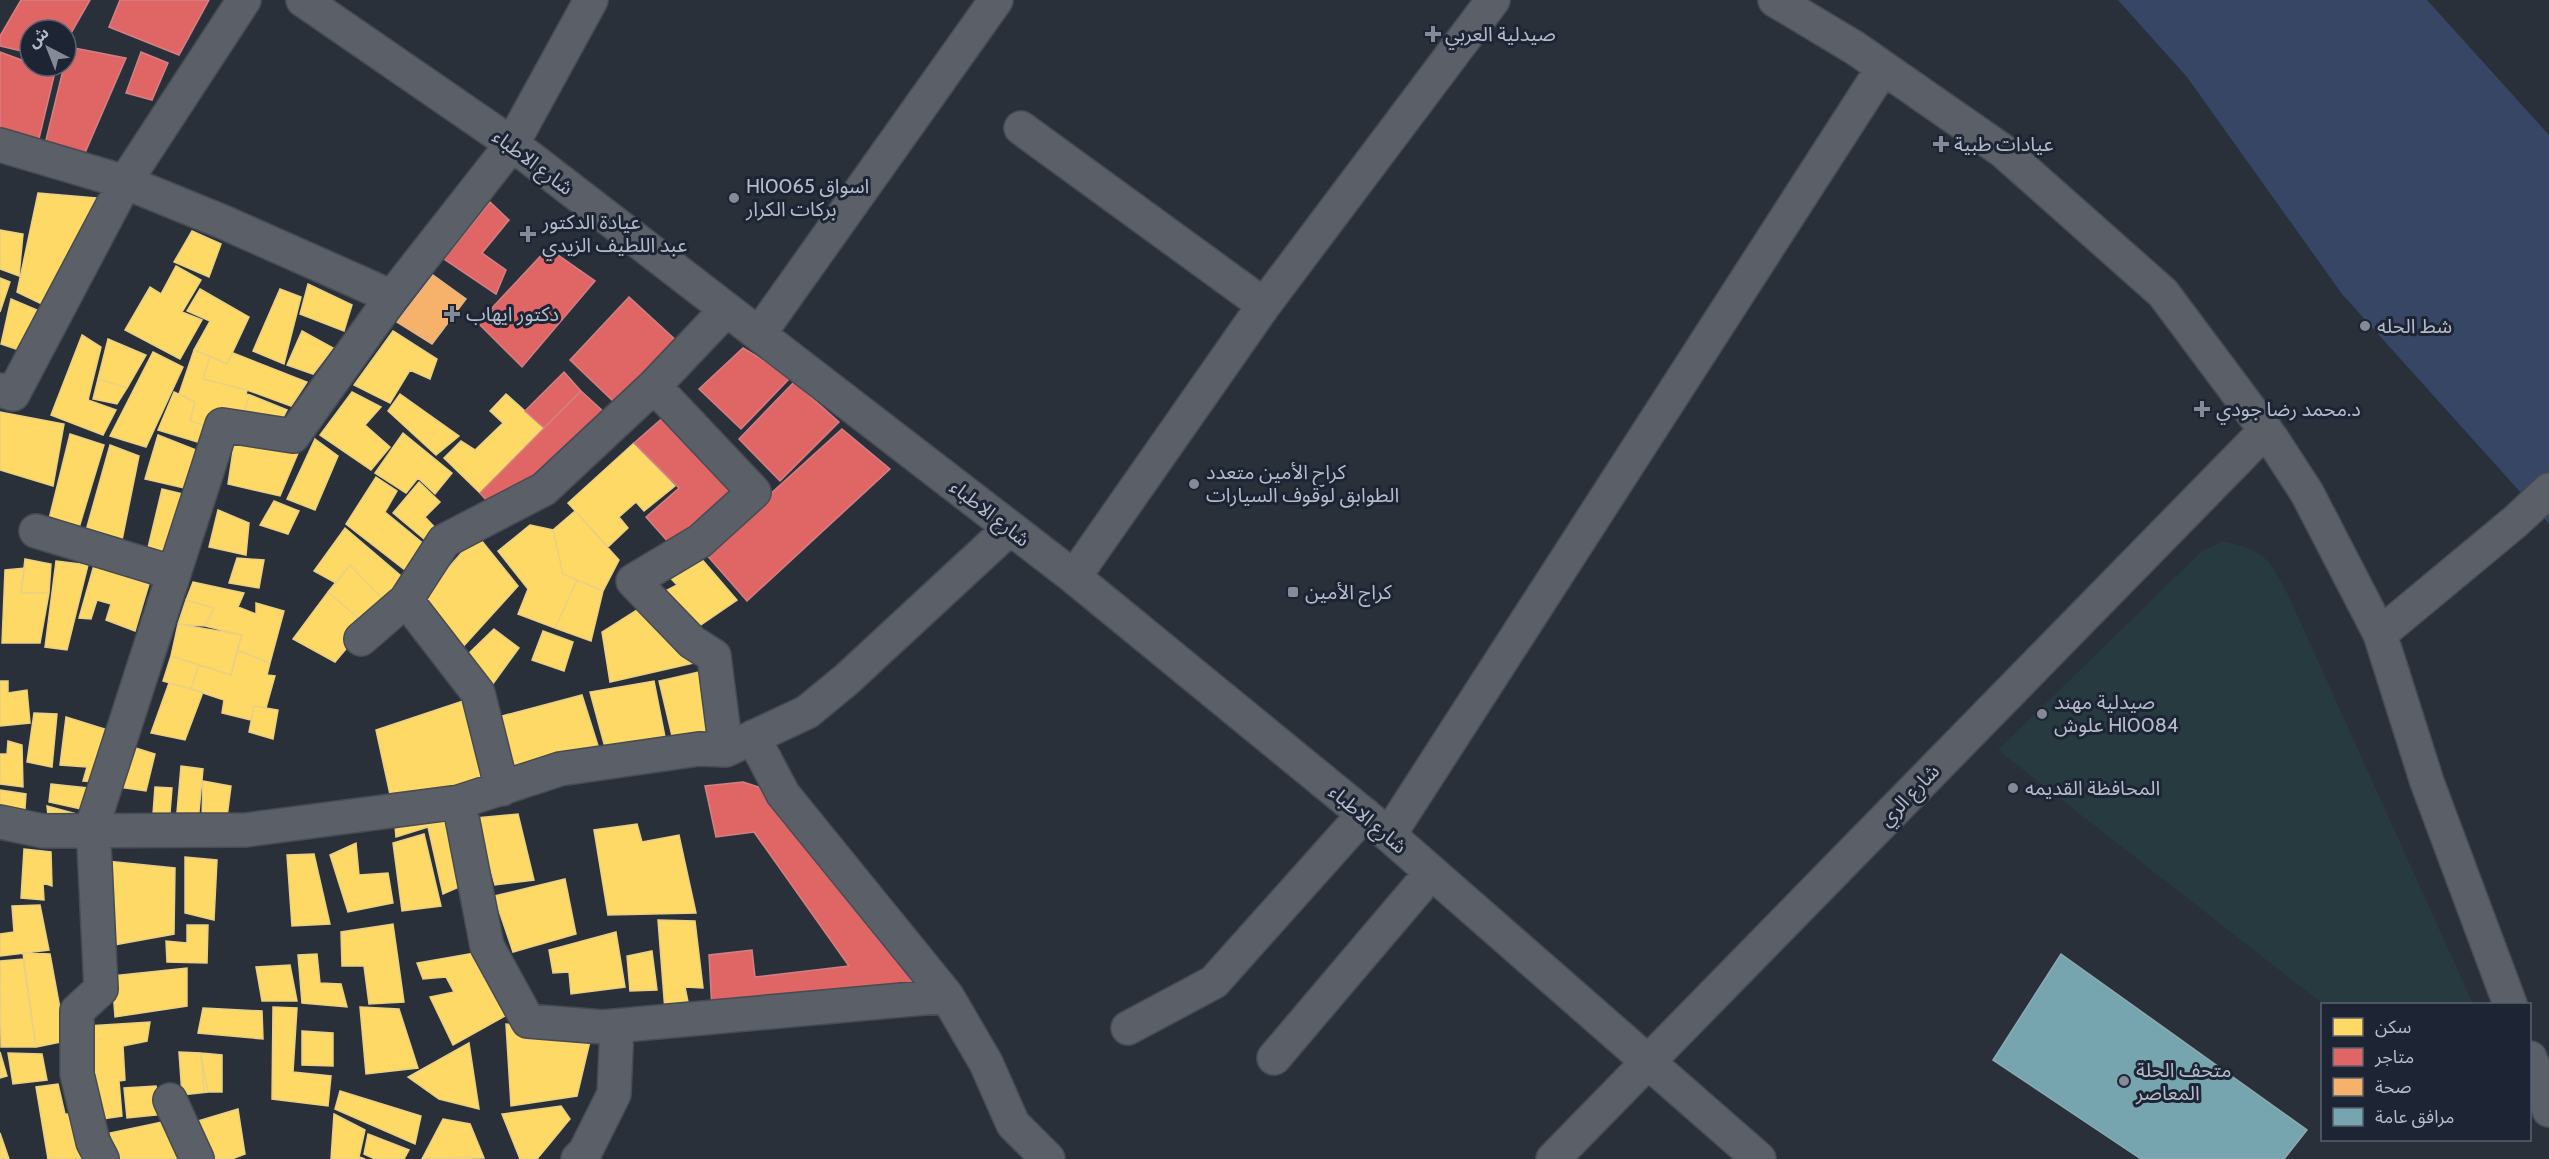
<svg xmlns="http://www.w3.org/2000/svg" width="2549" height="1159" font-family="Cabin,'Noto Sans Arabic',sans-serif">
	<rect width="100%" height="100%" fill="#2a303a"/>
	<path fill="#273a40" d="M2223,541C2267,552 2269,558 2289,597L2473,1004H2323L1998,750L2201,552Z"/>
	<path fill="#364664" d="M2118,0H2427L2549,135V524L2342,294L2187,77Z"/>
	<path fill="#ffd966" stroke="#e9d084" stroke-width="1.5" d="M38,193L96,198L48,307L17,292Z
		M0,230L23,234L19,276L0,269Z
		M192,231L221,244L209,277L174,262Z
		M176,266L201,280L182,312L202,320L180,359L125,330L150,287L161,294Z
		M0,278L10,282L0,312Z
		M308,284L352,305L344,331L300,314Z
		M200,289L249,317L227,364L194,350L210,321L187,311Z
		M280,289L301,297L284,364L253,351Z
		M11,299L46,314L28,353L1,344Z
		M302,331L333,348L313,374L287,365Z
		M393,331L437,359L430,379L410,370L390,403L354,385Z
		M82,335L101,347L88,400L116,410L103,435L51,415Z
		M108,339L146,355L127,388L98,379Z
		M194,350L210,356L203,379L247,390L246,394L250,395L240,421L209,415L206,426L190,421L195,402L179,394Z
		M153,352L183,367L146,447L110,436Z
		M233,353L307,382L291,406L247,390L203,379L210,356L227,364Z
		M98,379L127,388L117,404L93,399Z
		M174,392L195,402L190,421L206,426L201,443L158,430Z
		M352,392L381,407L365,425L390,447L371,470L320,435Z
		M400,394L459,436L436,455L388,411Z
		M506,394L544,428L480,493L444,458L461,441L475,450L503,423L490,411Z
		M250,395L287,410L278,427L240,421Z
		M0,412L64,424L53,486L0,470Z
		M236,431L301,446L280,496L228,484Z
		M403,433L452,473L435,494L418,478L406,493L375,473Z
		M70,434L104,445L78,531L48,523Z
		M158,435L196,450L189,489L145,479Z
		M315,439L338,456L315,510L287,499Z
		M634,443L675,486L644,511L636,502L619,517L628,528L608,547L568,503Z
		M110,445L139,456L121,545L85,534Z
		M376,477L397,491L385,512L430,549L410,574L346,524Z
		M419,482L440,502L425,517L440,533L430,544L393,513Z
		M162,489L183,494L164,560L146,556Z
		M274,501L299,511L288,534L260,525Z
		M218,510L249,523L246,555L209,547Z
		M575,511L619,560L603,591L563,574L553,530Z
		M530,525L553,530L563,574L577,580L555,628L518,614L528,589L498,551Z
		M345,528L406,580L387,604L350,565L336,583L314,571Z
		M477,535L518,586L461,649L417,604Z
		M693,549L737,600L689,633L656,596L677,585L661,568Z
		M237,558L264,560L259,588L229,583Z
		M25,559L51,564L49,593H21Z
		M56,561L88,565L67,650L45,647Z
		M94,565L149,584L135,631L106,620L111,604L97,600L91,619L79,618Z
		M350,565L387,604L366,625L328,592Z
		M25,568L21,593H49L40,643H2L5,570Z
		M577,580L603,591L591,641L555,628Z
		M193,582L244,593L238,607L256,614V603L284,611L270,663L237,650L242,635L205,626L214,608L186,600Z
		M328,592L366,625L335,662L293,639Z
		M186,600L214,608L205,626L178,624Z
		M648,603L698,662L610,682L602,632Z
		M178,624L242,635L231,675L171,656Z
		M494,629L519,648L492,685L465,657Z
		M543,631L573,642L564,671L532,660Z
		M237,650L270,663L267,675L275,676L266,708L254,706L251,720L222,713L224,700L191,689L199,665L231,675Z
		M171,656L199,665L191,689L163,681Z
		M708,670L716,731L672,736L659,681Z
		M0,681H8V693L27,690L30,723L0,726Z
		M654,681L665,737L606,751L590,692Z
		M169,683L203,692L185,740L151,733Z
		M582,695L600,752L512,772L502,716Z
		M472,698L491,784L391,799L376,730Z
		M254,706L278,710L273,739L249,732Z
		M34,713L57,714L52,767L27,762Z
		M66,717L111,731L96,782L83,781L87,767L60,765Z
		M8,741L22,745L23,787L0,784V754H7Z
		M126,745L155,754L146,791L119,787Z
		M181,766L203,769L198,822L176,824Z
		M203,781L231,786L227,817L202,819Z
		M51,784L88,788L86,810L49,802Z
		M155,787L172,788L169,825L153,814Z
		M0,790L26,794L24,823L0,819Z
		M47,806L84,816L49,825Z
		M451,811L468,883L443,894L428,827L396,837L394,815Z
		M518,814L534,880L495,885L476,818Z
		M637,824L642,842L679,835L696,913L608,915L594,830Z
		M424,834L441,906L402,911L393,843Z
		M356,843L359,875L388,873L393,903L348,912L330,855Z
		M24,849L51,852L52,886L43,883L44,900L21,898Z
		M314,854L330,924L292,926L287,855Z
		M185,857L217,860L214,920L185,913Z
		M96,860L175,868L174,934L108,946Z
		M565,879L576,934L513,952L494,896Z
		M40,905L49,950L0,956V934L14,932L12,906Z
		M658,920L695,921L703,988L685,987L690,1012L665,1011Z
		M393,924L404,1002L369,1004L364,966H342L341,932Z
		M187,925H208L207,963L167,962L166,941L187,943Z
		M616,932L625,987L571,994L569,972L553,973L549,950Z
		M652,951L657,990L630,991L627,956Z
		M480,952L514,1011L453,1045L430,997L454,992L446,977L423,979L417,963Z
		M23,953L50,954L66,1041L36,1047Z
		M317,954L320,983L341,984L347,1007L302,1003L298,955Z
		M23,959L36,1047H1L0,961Z
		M290,965L297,1001H262L256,967Z
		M187,968V1006L115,1017L112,976Z
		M273,1007L297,1008L293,1072L331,1076L328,1106L272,1099Z
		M360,1007L399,1009L418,1068L366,1074Z
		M203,1008L262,1011L263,1039L198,1033Z
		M150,1022L147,1041L123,1046L125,1080L119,1081L122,1116L96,1120L87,1026Z
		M506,1024L592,1033L577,1096L511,1106Z
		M302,1031L333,1033V1066L302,1065Z
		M469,1043L479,1109L439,1099L408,1077Z
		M0,1052L7,1076L0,1078Z
		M179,1052L201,1053L208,1092L182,1095Z
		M8,1053L42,1054L47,1080L13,1084Z
		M201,1053L222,1055V1092H204Z
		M58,1084L65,1114H75L82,1159H48L36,1087Z
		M156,1086L165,1114L127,1118L124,1088Z
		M340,1091L421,1116L415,1144L335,1109Z
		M561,1106L570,1119L537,1159H520L502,1114Z
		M238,1109L245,1154L232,1159H201L188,1124Z
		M334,1114L365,1130L359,1157L365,1159H331Z
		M443,1119L470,1124L484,1158L422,1159Z
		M171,1120L187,1159H119L110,1133Z
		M0,1133L9,1159H0Z
		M368,1134L409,1150L404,1159H375L364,1154Z"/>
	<path fill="#e06666" stroke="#d38084" stroke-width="1.5" d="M21,0H90L66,42V30H30V53L0,46V36Z
		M120,0H209L179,55L109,27Z
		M69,47L126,58L81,162L44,148L64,66H66Z
		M0,52L30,63V66H39L55,72L37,147L0,136Z
		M141,52L168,63L152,100L126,93Z
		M490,202L509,220L482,253L506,270L496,294L444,259Z
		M548,248L595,281L522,367L478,323Z
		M629,297L679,343L615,403L570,360Z
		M743,348L791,377L741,429L699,389Z
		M564,372L581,391L544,428L525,411Z
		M794,382L839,422L780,481L739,439Z
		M581,391L605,413L539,482L493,508L480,493Z
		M666,415L740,499L678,553L646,517L679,488L634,443Z
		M842,429L890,469L747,601L705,553Z
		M743,782L765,789L922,990L712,1010L709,955L752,950L755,977L849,966L754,832L716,837L705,786Z"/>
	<path fill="#f6b26b" stroke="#e2b588" stroke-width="1.5" d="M433,275L466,299L432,344L397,322Z"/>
	<path fill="#76a5af" stroke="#89acb7" stroke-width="1.5" d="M2061,954L2307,1130L2284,1159H2141L1993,1060Z"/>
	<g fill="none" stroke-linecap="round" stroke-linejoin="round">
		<g stroke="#474b52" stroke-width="36">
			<path id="minor" d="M303,0L512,144L1074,577L1389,835L1759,1159
				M1775,0L1855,48L2003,151L2163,293L2272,439L2307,493L2380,634L2427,782L2510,1004
				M1021,128L1264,305
				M0,145L125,182L223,222L392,297
				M759,334L996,0
				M654,386L754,492L700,541L633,581L692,642L714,656L726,750
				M0,390L13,394L125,182L244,0
				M36,531L174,573
				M1074,577L1264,305L1493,0
				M406,600L478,693L502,789
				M2380,634L2516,521L2549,490
				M361,639L406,600L444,541L544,489L654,386L726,310
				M753,737L783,794L947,996L986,1063L1013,1124L1048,1159
				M459,802L487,946L528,1021L603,1027L947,996
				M0,822L43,831L246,830L459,802L560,769L699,749L726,750L807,712L846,680L1010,528
				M1389,835L1883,68
				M1128,1028L1214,982L1364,814
				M1274,1058L1431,873
				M2530,1058L2549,1110
				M170,1100L197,1159
				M102,1159L93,1142L77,1074V1011L101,989L93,824L222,425L293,436L392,297L512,144L591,0
				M578,1159L585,1152L614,1094L617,1026
				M1553,1159L2266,430"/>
		</g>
		<use href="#minor" stroke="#5b5f67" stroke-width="33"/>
	</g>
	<g fill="#848a98" stroke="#1d2535" stroke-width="2">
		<path d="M1430 25h6v6h6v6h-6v6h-6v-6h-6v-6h6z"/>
		<path d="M1938 135h6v6h6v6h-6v6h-6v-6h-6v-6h6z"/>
		<circle cx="734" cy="198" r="6"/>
		<path d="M525 225h6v6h6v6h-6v6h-6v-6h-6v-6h6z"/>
		<path d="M449 305h6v6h6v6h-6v6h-6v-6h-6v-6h6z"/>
		<circle cx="2365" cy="326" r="6"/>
		<path d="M2199 400h6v6h6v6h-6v6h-6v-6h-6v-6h6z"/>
		<circle cx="1194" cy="484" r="6"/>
		<rect x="1287" y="586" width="12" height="12" rx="3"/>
		<circle cx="2042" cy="714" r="6"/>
		<circle cx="2013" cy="788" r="6"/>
		<circle cx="2124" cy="1081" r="6"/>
	</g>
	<g text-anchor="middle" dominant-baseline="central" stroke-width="6" stroke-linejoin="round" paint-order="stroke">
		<g font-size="20" fill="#b5bbcb" stroke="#1d2535" text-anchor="start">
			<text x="1445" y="34">صيدلية العربي</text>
			<text x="1954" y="144">عيادات طبية</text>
			<text x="746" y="186">Hl0065 اسواق<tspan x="746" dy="23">بركات الكرار</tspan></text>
			<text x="542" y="222">عيادة الدكتور<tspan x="542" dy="23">عبد اللطيف الزيدي</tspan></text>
			<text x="466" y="314">دكتور ايهاب</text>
			<text x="2377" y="326">شط الحله</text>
			<text x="2216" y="409">د.محمد رضا جودي</text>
			<text x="1206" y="472">كراح الأمين متعدد<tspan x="1206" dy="23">الطوابق لوقوف السيارات</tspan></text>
			<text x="1305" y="592">كراج الأمين</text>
			<text x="2054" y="702">صيدلية مهند<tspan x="2054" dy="23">علوش Hl0084</tspan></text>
			<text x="2025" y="788">المحافظة القديمه</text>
			<text x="2136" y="1070">متحف الحلة<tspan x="2136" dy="23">المعاصر</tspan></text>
		</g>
		<g font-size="20" fill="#b5bbcb" stroke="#1d2535">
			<text transform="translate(533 162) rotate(37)">شارع الاطباء</text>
			<text transform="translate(990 513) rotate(38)">شارع الاطباء</text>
			<text transform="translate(1909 795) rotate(-46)">شارع الري</text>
			<text transform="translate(1368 819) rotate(40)">شارع الاطباء</text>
		</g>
	</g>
	<rect x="2321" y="1003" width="210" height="138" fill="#1d2535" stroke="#5a6171" stroke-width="1.5"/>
	<rect x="2333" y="1018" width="30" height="18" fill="#ffd966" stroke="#5a6171" stroke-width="1.5"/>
	<text x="2375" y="1033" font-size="18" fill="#b5bbcb">سكن</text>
	<rect x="2333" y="1048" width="30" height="18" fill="#e06666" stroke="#5a6171" stroke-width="1.5"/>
	<text x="2375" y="1063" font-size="18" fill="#b5bbcb">متاجر</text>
	<rect x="2333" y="1078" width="30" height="18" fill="#f6b26b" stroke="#5a6171" stroke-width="1.5"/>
	<text x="2375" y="1093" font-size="18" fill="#b5bbcb">صحة</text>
	<rect x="2333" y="1108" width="30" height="18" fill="#76a5af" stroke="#5a6171" stroke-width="1.5"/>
	<text x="2375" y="1123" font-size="18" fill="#b5bbcb">مرافق عامة</text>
	<g transform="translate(48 48) rotate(318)"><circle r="28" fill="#1d2535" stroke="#5a6171" stroke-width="1.5"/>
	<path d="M0-4.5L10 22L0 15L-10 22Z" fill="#848a98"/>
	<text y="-9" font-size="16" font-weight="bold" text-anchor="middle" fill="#b5bbcb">ش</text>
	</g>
</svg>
